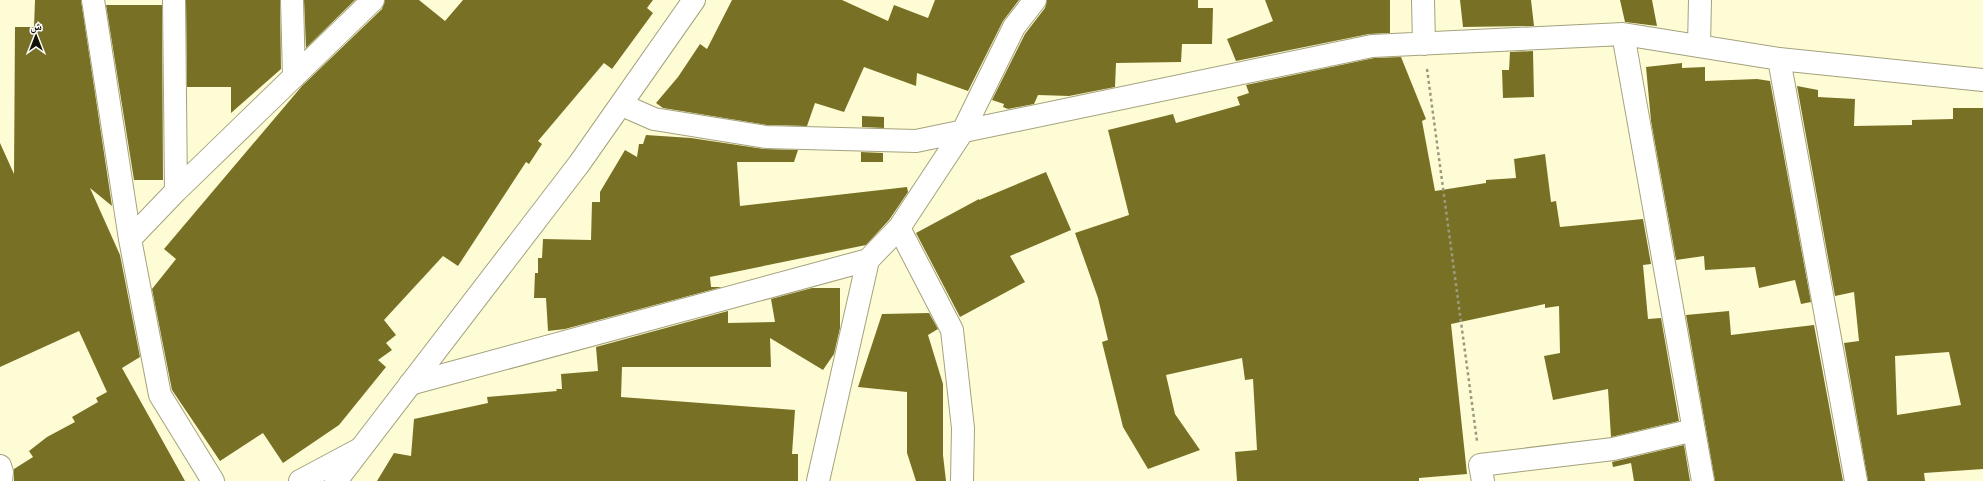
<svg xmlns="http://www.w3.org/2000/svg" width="1983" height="481" font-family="'Titillium Web','Noto Naskh Arabic',sans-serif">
	<rect width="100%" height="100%" fill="#fefcd5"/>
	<path fill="#787125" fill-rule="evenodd" d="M35,0H81L112,206L90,188L120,255L140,357L122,368L185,481H14V469L33,457L29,451L47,437L75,422L72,417L98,402L96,398L107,392L79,331L0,367V143L14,174L15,27H34Z
		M186,0H280L281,69L231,113V87H187Z
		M304,0H355L306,48Z
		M385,0H419L445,21L463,0H653L647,8L653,13L612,69L604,63L538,141L542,144L529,164L526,162L458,266L443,256L384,320L396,335L386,343L392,350L378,360L386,367L339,425L283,463L263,433L220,461L172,390L152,289L176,259L164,249L302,86L382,9Z
		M732,0H842L888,21L894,5L928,18L935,0H1019L1003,21L968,91L917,73L916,86L864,67L844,112L815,103L807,126L767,125L663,108L656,103L678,77L700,44L707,49Z
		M1047,0H1198V8H1213L1212,44H1182L1181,62L1116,63L1115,87L1069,96L1038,95L1034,104L1008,109L1003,107L1004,104L992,100L1025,34L1045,8Z
		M1265,0H1390V33L1369,34L1236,61L1227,39L1273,21Z
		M1460,0H1531L1534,26L1463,27Z
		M1620,0H1652L1657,26L1625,22Z
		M106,5H162L163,180H134Z
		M1533,51L1534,97L1503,98L1502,70H1509L1510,52Z
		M1401,57L1426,119L1422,121L1435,191L1486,183V180L1516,178L1514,159L1545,154L1551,202L1556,201L1560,227L1643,219L1651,264L1643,265L1648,319L1661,318L1679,421L1611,437L1608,389L1553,400L1544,356L1560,353L1559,306L1545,308V304L1451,324L1467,474L1419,478V481H1237L1235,452L1257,450L1253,379L1245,380L1242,358L1166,375L1175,414L1200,450L1148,469L1123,427L1102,342L1108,340L1098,298L1075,233L1129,215L1108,130L1173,114L1176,123L1240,105L1237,97L1249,93L1246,85L1374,58Z
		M1682,63V68L1705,67V81L1757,79L1770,81L1811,302L1801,304L1795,280L1759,288L1755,267L1705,270L1704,256L1676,260L1651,121L1646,67Z
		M1797,86L1818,90V97L1855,99L1854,126L1912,125V120L1953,119V108H1983V469L1924,473L1925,481H1868L1844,343L1859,341L1854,292L1835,296ZM1949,352L1961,405L1897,415L1895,356Z
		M862,116L884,117V128L862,127Z
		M646,135L691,138L764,149L798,150L794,162H737L740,206L907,187L908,192L889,220L866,245L710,277L711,287H722L565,329L548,331L546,298H534L535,273H538V258H542L543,239L591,240L592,202H600V192L625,150L637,157L639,144H643Z
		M861,152L883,153V162H861Z
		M1046,172L1071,230L1010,256L1025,282L960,317L916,233L979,199V200Z
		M812,288H840V328L834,354L823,370L770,338L771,367H622L621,397L795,410L792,454H798V481H377L394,453L411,456L414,419L488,403L487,397L557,391L556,389H562L561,374L598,371L596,347L728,311V323L775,322L771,299Z
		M1729,311L1731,335L1814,325L1843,481H1715L1686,315Z
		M929,313L938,329L928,335L943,384V455L946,481H916L907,453V392L858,387L882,314Z
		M1684,445L1690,481H1634L1631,463L1613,467L1612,462Z"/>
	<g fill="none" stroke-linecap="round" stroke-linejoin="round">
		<g stroke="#a4a27e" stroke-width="24">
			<path id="street" d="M93,0L130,239L160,395L213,481
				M174,0L176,191
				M292,0L294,77
				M1423,0L1424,44
				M1623,34L1703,481
				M1699,46L1700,0
				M1779,59L1856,481
				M622,105L654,119L766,137L916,141L1372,46L1623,34L1779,59L1983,80
				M899,228L952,330L963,428L962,481
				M130,239L176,191L373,0
				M410,384L868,260L899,228L963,131L1014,27L1035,0
				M0,466L2,472L1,481
				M300,481L360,449
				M818,481L868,260
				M1483,481L1480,465L1613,449L1694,430"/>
		</g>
		<g stroke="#a4a27e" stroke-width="24">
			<path id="secondary" d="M336,481L579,164L694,0"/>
		</g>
		<path stroke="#9c9a7e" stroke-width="2.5" stroke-dasharray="3 3" stroke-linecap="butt" d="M1427,69L1477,441"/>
		<use href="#street" stroke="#fff" stroke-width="22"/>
		<use href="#secondary" stroke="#fff" stroke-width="22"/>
	</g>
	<g transform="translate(36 36)" stroke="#ffffff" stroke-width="3" paint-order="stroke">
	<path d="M0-3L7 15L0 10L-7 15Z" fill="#131205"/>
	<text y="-6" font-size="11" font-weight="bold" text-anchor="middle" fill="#131205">ش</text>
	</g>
</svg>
